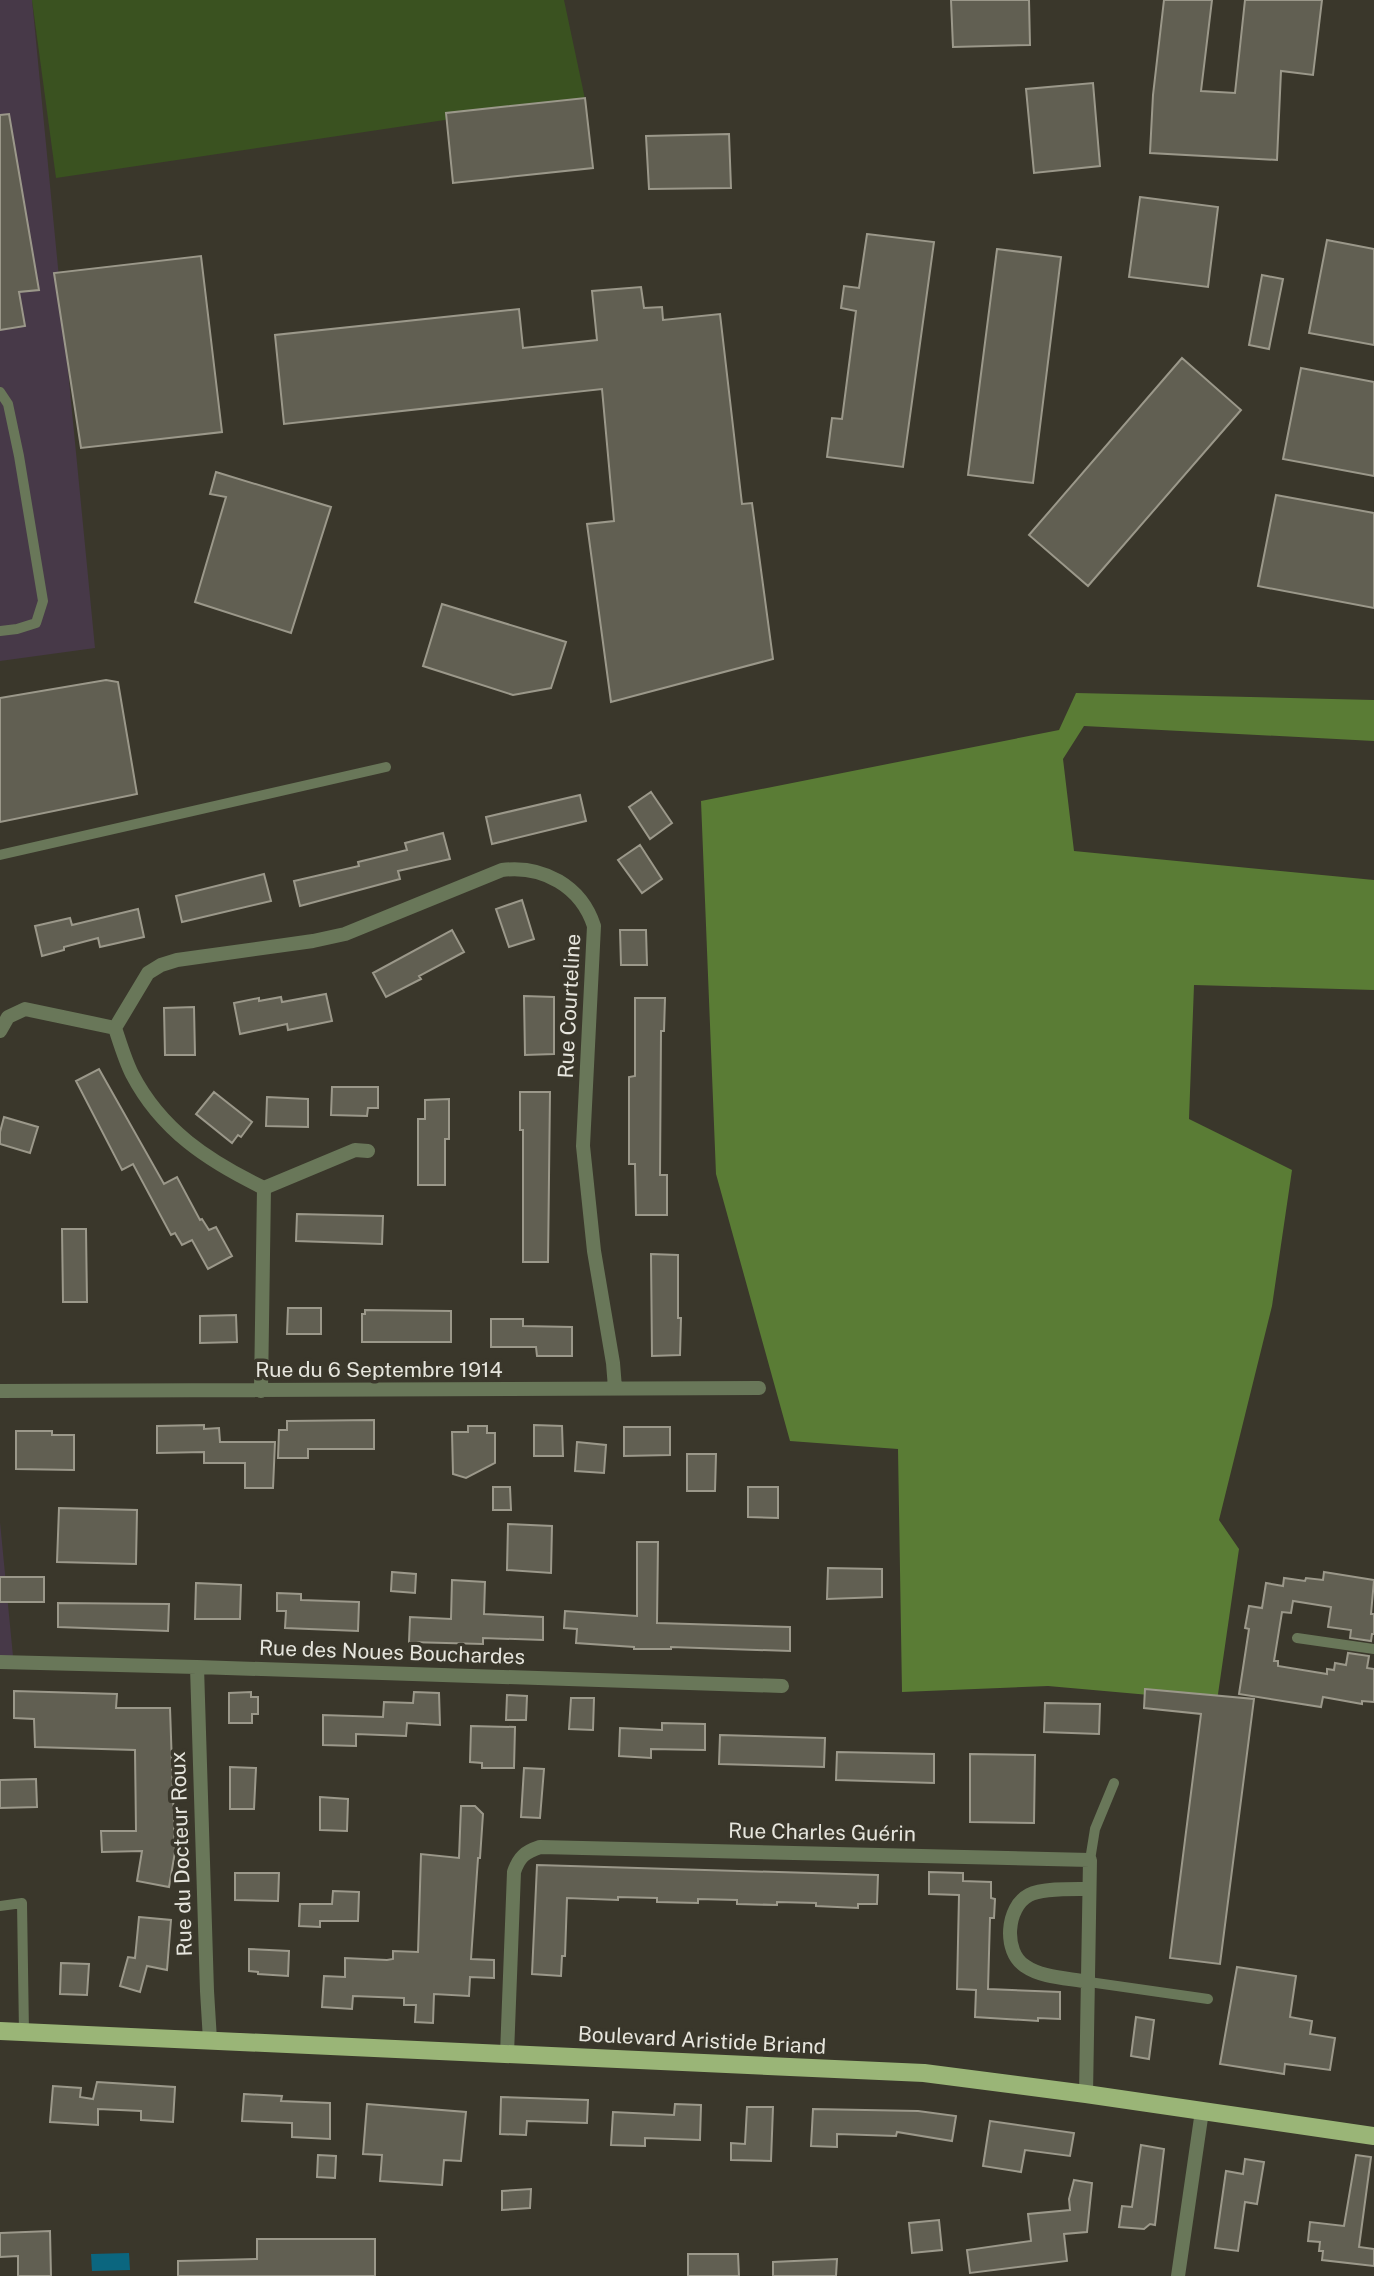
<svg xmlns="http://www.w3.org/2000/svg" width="1374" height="2276" font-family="'Public Sans',sans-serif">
	<rect width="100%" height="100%" fill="#3a372b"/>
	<path fill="#473948" d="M0,0H32L95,648L0,661Z
		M0,1522L13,1656H0Z"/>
	<path fill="#3a5220" d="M32,0H564L585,99L56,178Z"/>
	<path fill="#5a7c35" d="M1076,693L1374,700V741L1084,726L1063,759L1074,851L1374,880V990L1194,985L1189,1119L1292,1170L1272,1306L1219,1520L1239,1549L1217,1701L1048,1686L902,1692L898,1449L790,1441L716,1174L701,801L1059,730Z"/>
	<path fill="#0b667f" d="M129,2253L130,2270L92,2271L91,2254Z"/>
	<path fill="#615f52" stroke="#9b988a" stroke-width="2" d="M951,0H1029L1030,45L953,47Z
		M1164,0H1212L1201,91L1235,93L1245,0H1322L1313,75L1281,71L1277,160L1150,153L1153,95Z
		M1093,83L1100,166L1034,173L1026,89Z
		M585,98L593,168L453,183L446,113Z
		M9,114L39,290L19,292L25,326L0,330V115Z
		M729,134L731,188L649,189L646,136Z
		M1140,197L1218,207L1208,287L1129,277Z
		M867,234L934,242L903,467L827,457L832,418L842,419L856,311L841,308L844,286L859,288Z
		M1327,240L1374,249V345L1309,333Z
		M997,249L1061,257L1033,483L968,475Z
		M201,256L222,432L81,448L54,273Z
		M1262,275L1283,279L1269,349L1249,345Z
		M641,287L644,308L662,307L663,320L720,314L742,504L752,503L773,659L611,702L587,524L614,521L602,389L284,424L275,335L519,309L523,348L597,340L592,291Z
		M1182,358L1241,410L1088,586L1029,535Z
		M1301,368L1374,382V476L1283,459Z
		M216,472L331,507L291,633L195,602L226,497L210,494Z
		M1276,495L1374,513V608L1258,586Z
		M442,604L566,642L551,688L513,695L423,666Z
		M106,680L118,682L137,794L0,822V698Z
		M651,792L672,823L650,839L629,807Z
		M580,795L586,821L492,844L486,817Z
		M443,833L450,859L398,871L400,879L300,906L294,881L359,866L358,862L407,850L405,843Z
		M640,845L662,879L642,893L618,860Z
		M264,874L271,901L182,922L176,896Z
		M522,900L534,939L509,947L496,909Z
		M138,909L144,937L100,947L98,938L64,947V950L42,956L35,926L70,918L72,925Z
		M452,930L464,952L419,976L421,979L386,997L373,973Z
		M620,930H646L647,965H621Z
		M326,994L332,1021L288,1030L287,1024L240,1034L234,1003L259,998V1001L281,997L282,1002Z
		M524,996L554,997V1054L525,1055Z
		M635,998H665L664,1031H661L660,1175H667V1215H636L635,1164H629V1077L635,1076Z
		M194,1007L195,1055H165L164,1008Z
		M99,1069L164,1184L177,1177L200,1220L202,1219L209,1230L216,1227L232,1256L208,1269L192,1240L182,1245L175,1233L171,1235L133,1164L122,1170L76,1081Z
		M332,1087H378V1108H368L367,1116L331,1115Z
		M214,1092L252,1122L241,1137L238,1135L232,1143L196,1114Z
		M520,1092H550L548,1262H523V1130H520Z
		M267,1097L308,1099V1127L266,1126Z
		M449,1099V1139H445V1185H418V1119H425V1100Z
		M4,1117L38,1127L30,1153L0,1144V1132Z
		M297,1214L383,1216L382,1244L296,1241Z
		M62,1229H86L87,1302H63Z
		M651,1254L678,1255V1318H681L680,1355L652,1356Z
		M288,1308H321V1334H287Z
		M365,1310L451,1311V1342H362V1314H365Z
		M236,1315L237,1342L200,1343V1316Z
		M491,1319H523V1326L572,1327V1356H537L536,1347H491Z
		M374,1420V1449H308V1458H278L279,1430H287V1421Z
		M204,1425V1429L219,1428L220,1442H275L273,1488H245V1463H204V1452L157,1453V1426Z
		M534,1425L562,1426L563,1456H534Z
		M468,1426H487V1433H495V1463L466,1478L453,1474L452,1432H468Z
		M624,1427H670V1455L624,1456Z
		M16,1431H52V1435H74V1470L16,1469Z
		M577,1442L606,1445L604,1473L575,1471Z
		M687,1454H716L715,1491H687Z
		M493,1487H510L511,1510H493Z
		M748,1487H778V1518L748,1517Z
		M59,1508L137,1510L136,1564L57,1562Z
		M508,1524L552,1526L551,1573L507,1570Z
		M637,1542H658L657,1623L790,1627V1651L671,1647V1649H634V1647L576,1643L577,1629L564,1628L565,1611L637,1616Z
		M828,1568L882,1569V1597L827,1599Z
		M392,1572L416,1574L415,1593L391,1591Z
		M1324,1572L1374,1580L1371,1614H1374V1634H1372L1371,1641L1350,1638L1351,1630L1328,1627L1331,1607L1293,1601L1291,1613L1282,1612L1274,1661H1278V1666L1327,1674V1669L1334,1670L1335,1663L1346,1665L1348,1653L1369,1656L1367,1668L1374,1669V1702L1362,1701V1704L1323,1697L1321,1707L1239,1694L1249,1629L1245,1628L1249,1606L1262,1608L1266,1583L1283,1586L1284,1578L1305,1581L1306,1578L1323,1580Z
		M0,1577H44V1602H0Z
		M452,1580L485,1582L484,1614L543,1617V1640L483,1638V1644L409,1642L410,1617L451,1619Z
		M196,1583L241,1585L240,1619H195Z
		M277,1593L301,1594V1600L359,1602L358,1631L285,1628L286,1611H277Z
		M58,1603L169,1604L168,1631L58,1627Z
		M1145,1689L1254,1699L1220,1964L1170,1958L1201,1714L1144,1708Z
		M14,1691L117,1694L116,1708H170L175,1852L169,1887L137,1881L142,1851L102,1852L101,1831H136L135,1750L35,1747L34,1719L14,1718Z
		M251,1692V1697H258V1714H252V1723H229V1693Z
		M414,1692L439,1693L440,1725L407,1723L406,1736L356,1734V1746L323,1745V1715L383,1717L384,1702L413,1703Z
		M507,1695L527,1696L526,1720H506Z
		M571,1698H594L593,1730L569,1729Z
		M1045,1703L1100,1704L1099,1734L1044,1732Z
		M662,1723L705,1724V1750L651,1749V1758L619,1756L620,1728L662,1730Z
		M471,1726L515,1727L514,1768H482V1763L470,1762Z
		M720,1735L825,1738L824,1767L719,1764Z
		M837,1752L934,1754V1783L836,1780Z
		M970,1754L1035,1755L1034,1823L970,1822Z
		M230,1767L256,1768L254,1809H230Z
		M524,1768L544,1769L540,1818L521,1817Z
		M36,1779L37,1807L0,1808V1780Z
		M320,1797L348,1799L347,1831L320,1830Z
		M461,1806H475L483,1814L480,1858H478L471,1959L494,1960V1978L470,1977L469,1996L434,1994L433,2023L415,2022L416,2005H404V1998L353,1996L352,2009L322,2007L324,1976L345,1977V1958L387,1960L393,1959V1951L418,1952L421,1854L459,1858Z
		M537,1865L878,1875L877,1904H858V1908L816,1906V1903L777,1902V1905L737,1904V1900L698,1899V1903L657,1902V1898L618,1897V1900L567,1898L565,1956H562L561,1976L532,1974Z
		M929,1872L963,1873V1881L991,1882V1898L995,1899L994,1918H990L988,1989L1060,1992V2019L1038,2018V2021L975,2017L976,1990L957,1989L959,1895L929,1894Z
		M235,1873H279L278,1901L235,1900Z
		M333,1891L359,1892L358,1921H320V1927L299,1926L300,1904H332Z
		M139,1917L171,1920L167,1970L147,1966L140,1992L120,1986L128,1957L135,1958Z
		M249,1949L289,1951L288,1976L258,1974V1972L249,1971Z
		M61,1963L89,1964L87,1995L60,1994Z
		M1237,1967L1296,1976L1290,2017L1312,2021L1310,2034L1335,2038L1330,2070L1285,2064L1284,2074L1220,2064Z
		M1136,2017L1154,2020L1149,2059L1131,2056Z
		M97,2082L175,2087L173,2122L141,2120V2111L98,2109V2125L50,2122L53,2086L81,2088L80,2097L93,2099Z
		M244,2094L282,2096L281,2101L330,2103V2139L292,2137V2123L242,2121Z
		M501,2097L588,2100L587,2123L527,2121L526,2135L500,2134Z
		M367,2104L466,2112L461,2161L444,2160L442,2185L380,2181L382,2155L363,2154Z
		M675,2104L701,2105L700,2140L645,2138V2146L611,2145L613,2112L674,2115Z
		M747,2107H773L771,2161L731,2160V2143L745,2144Z
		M813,2109L918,2111L956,2116L952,2141L897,2132L896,2136L837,2134V2147L811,2146Z
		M990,2121L1074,2133L1070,2156L1025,2150L1021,2172L983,2166Z
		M1141,2145L1164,2149L1155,2225L1150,2224L1144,2229L1119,2227L1122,2206L1132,2207Z
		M318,2155L336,2156L335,2178L317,2177Z
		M1356,2155L1371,2157L1359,2247L1374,2249V2266L1322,2260L1323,2251H1319L1320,2242L1308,2241L1310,2222L1344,2226Z
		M1245,2159L1264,2162L1257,2204L1245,2202L1238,2251L1215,2248L1226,2171L1243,2174Z
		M1074,2180L1092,2183L1087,2232L1064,2234L1067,2261L970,2273L967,2250L1031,2241L1028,2214L1070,2210L1069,2199Z
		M531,2189L530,2208L502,2210V2191Z
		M939,2220L942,2250L912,2253L909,2223Z
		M50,2231L51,2276H18V2256L0,2257V2233Z
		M257,2239H375V2276H178V2261L257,2259Z
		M688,2254H738L739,2276H688Z
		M837,2259L836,2276H773V2262Z"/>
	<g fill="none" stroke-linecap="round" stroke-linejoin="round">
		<path stroke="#697759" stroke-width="10" d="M0,392L8,404L19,456L43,601L36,623L17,629L0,631
			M0,855L386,767
			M1297,1638L1374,1649
			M1090,1860L1095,1829L1114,1783
			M0,1906L22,1903L24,2033
			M1089,1982L1208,1999"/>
		<path stroke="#697759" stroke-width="14" d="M0,1031L8,1017L25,1009L115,1028
			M264,1188L355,1150L368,1151
			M0,1391L759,1388
			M261,1391L264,1188C208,1161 161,1130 132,1074C125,1060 120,1043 115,1028L148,973L161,965L177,960L313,941L345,934L502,870C543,865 581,886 594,926L583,1146L594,1251L613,1363L615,1388
			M0,1662L197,1667L782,1686
			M197,1667L207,1991L210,2040
			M1089,1982C1069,1978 1042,1978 1025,1966C1003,1952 1006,1907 1029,1895C1042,1888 1074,1889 1089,1889
			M507,2054L514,1872C519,1857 525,1852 540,1847L1090,1860L1086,2094
			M1178,2276L1202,2111"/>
		<path stroke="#9ab577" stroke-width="18" d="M0,2031L924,2073L1086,2094L1374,2136"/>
	</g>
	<g text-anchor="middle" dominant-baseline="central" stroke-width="7" stroke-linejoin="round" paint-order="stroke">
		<g font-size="21" fill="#e6e5dd" stroke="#3a372b">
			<text transform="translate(569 1006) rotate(-87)">Rue Courteline</text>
			<text x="379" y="1369">Rue du 6 Septembre 1914</text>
			<text transform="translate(392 1652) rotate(2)">Rue des Noues Bouchardes</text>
			<text transform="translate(822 1832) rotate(1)">Rue Charles Guérin</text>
			<text transform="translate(181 1854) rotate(-92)">Rue du Docteur Roux</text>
			<text transform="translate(702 2040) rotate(3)">Boulevard Aristide Briand</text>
		</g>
	</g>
</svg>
